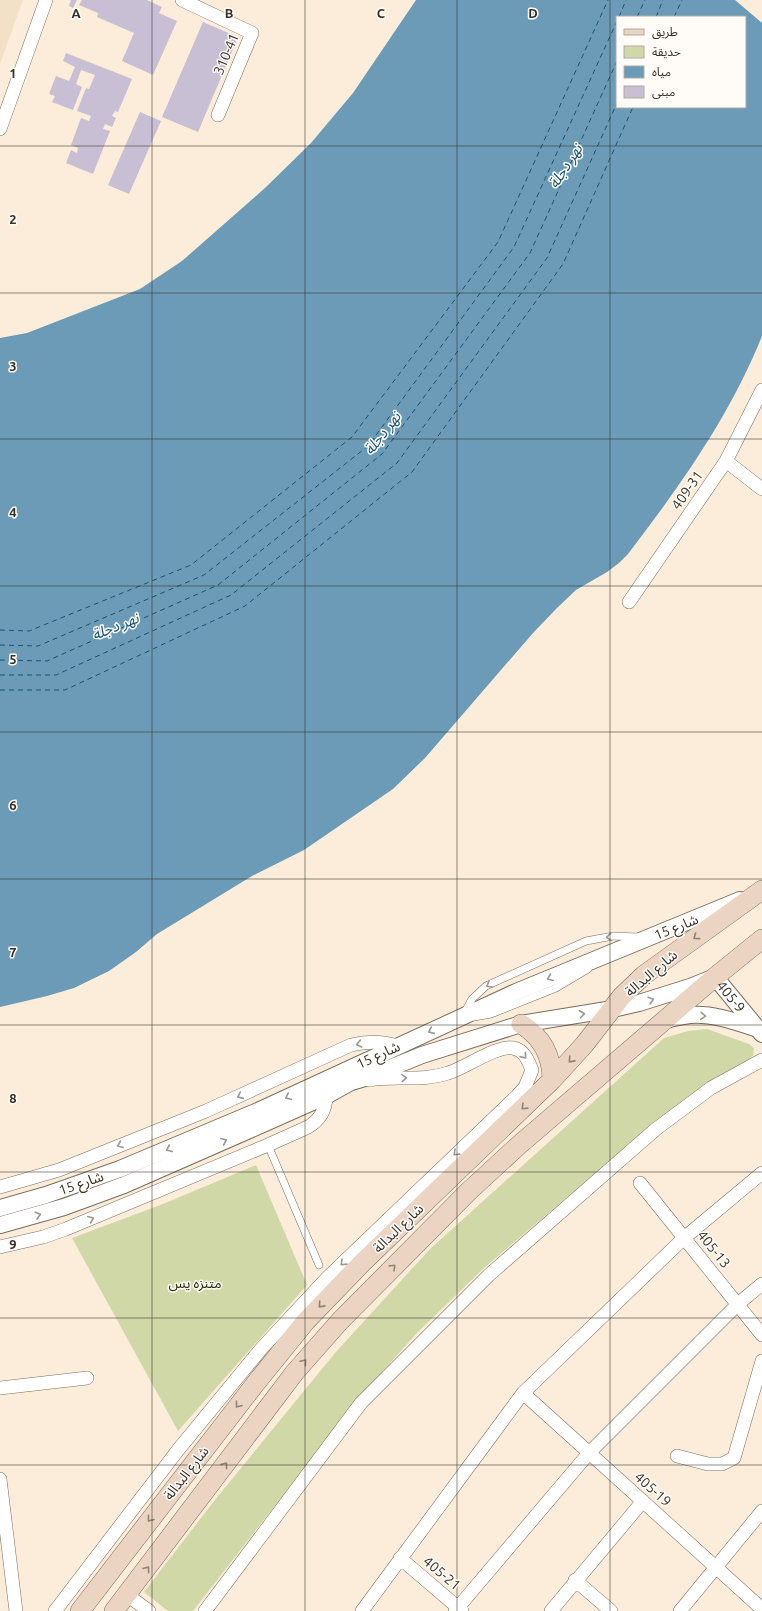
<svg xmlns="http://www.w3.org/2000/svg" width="762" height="1611" font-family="Ubuntu,'Noto Sans Arabic',sans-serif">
	<rect width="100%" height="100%" fill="#fbedd9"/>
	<path fill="#f3e1c7" d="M0,0H23L0,64Z"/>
	<path fill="#d1d8a7" d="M707,1029L749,1044L754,1048L753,1056L639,1136L485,1267L417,1333L357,1400L193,1611H168L144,1592L214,1501L335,1353L430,1249L664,1038L688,1031Z
		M256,1165L307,1285L178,1431L72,1238L163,1204Z"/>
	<path fill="#6b9bb7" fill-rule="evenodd" d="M416,0H762V336C730,416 680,486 628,554L619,563L607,572L576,590L557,608L533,633L425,758L393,789L304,850L252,876L157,934L136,952L109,971L74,988L47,996L0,1007V338L27,333L140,289L182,261L265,188L311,143L353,93ZM617,17H745V107H617Z"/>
	<path fill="#fbedd9" d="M735,0H762V23Z"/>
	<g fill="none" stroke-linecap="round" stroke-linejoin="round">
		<path stroke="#175471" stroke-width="1" stroke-dasharray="5 4" stroke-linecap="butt" d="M619,17L626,0
			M637,17L645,0
			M656,17L663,0
			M674,17L682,0
			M0,630L29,631L191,565L352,437L498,242L608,0
			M0,645L38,646L204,575L368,446L514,247L617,21
			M0,660L47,661L218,585L382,454L530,253L617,61
			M0,675H56L231,595L397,463L547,258L617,103
			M0,690H65L245,606L412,472L563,264L633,107"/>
	</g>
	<path fill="#c9bfd4" d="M71,0H77L73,8L69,6Z
		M82,0H147L162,7L159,13L177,21L153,75L122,61L134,33L97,17L98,13L79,5Z
		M203,22L238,37L198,132L162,117Z
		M66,53L132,79L118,112L115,111L112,116L116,118L112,127L105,124L103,129L110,131L93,174L66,163L71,150L77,153L78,148L71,145L81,118L89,121L91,116L77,111L86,88L89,89L95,75L81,70L76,84L82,87L73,110L52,102L55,96L49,94L56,76L69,81L75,67L63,61Z
		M140,112L161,121L129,194L108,185Z"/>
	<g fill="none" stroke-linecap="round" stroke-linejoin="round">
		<g stroke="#7a6d5c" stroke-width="8">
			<path id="service" d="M465,1012L472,999L486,986L586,941L613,936L639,937
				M474,1017L491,1014L556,988L588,969
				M268,1145L319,1265"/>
		</g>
		<g stroke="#7a6d5c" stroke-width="14">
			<path id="minor" d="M182,0L252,33L218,115
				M0,129L46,0
				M726,461L762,489
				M629,602L726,461L762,390
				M640,1183L762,1335
				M0,1187L59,1170L206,1111L351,1045C367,1041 381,1041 397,1046
				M0,1247L43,1237L66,1229L268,1145L308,1127C320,1120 326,1110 326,1096
				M0,1388L87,1378
				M523,1393L762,1609
				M677,1456L708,1464H722L734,1458L762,1361
				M0,1479L16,1611
				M400,1558L462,1611
				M575,1580L611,1611
				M127,1595L149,1611
				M55,1611L178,1450L261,1349L328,1277L517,1096L525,1087L532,1070C528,1060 524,1050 513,1048C497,1045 465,1068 448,1073C422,1082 395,1075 369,1080
				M205,1611L361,1403L489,1275L656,1129L711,1088L762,1060
				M362,1611L523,1393L684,1238L762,1173
				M455,1611L589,1453L738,1304L762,1284
				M551,1611L643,1501
				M680,1611L762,1511"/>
		</g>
		<g stroke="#7a6d5c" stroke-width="18">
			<g id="tertiary">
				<path d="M665,1020C673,1018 681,1016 690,1015C713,1013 737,1022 758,1029"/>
				<path d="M0,1208L46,1195L120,1169L258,1111L516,992L740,900"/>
				<path id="s1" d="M0,1225L64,1207L124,1185L263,1124L326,1096L351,1082L368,1077L422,1055L521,1024L613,1009L639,1003L690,987L715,977L762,1034"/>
			</g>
		</g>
		<g stroke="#7a6d5c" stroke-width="20">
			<path id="secondary" d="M521,1024C542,1037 552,1055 552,1080
				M80,1611L255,1384L306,1321L362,1263L552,1080L584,1045L622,996L644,975L762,890
				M114,1611L295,1372L340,1321L469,1191L519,1145L715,977L762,939"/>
		</g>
		<use href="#service" stroke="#fff" stroke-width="7"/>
		<use href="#minor" stroke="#fff" stroke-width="13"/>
		<use href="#tertiary" stroke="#fff" stroke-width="16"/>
		<use href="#secondary" stroke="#ecd4c3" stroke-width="19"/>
	</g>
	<defs><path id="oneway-chevron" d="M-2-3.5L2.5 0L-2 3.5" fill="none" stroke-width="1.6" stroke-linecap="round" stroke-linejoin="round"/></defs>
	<g stroke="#9a9793">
		<use href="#oneway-chevron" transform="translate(609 937) rotate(175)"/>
		<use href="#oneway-chevron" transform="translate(550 978) rotate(158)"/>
		<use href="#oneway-chevron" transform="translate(489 985) rotate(150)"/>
		<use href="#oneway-chevron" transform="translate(651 1000) rotate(-16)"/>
		<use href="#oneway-chevron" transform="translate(582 1014) rotate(-7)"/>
		<use href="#oneway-chevron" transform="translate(703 1016) rotate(4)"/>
		<use href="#oneway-chevron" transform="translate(431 1031) rotate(156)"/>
		<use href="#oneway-chevron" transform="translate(359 1044) rotate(169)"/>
		<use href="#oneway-chevron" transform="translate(524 1056) rotate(51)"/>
		<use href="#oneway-chevron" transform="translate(404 1078) rotate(-2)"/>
		<use href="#oneway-chevron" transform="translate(240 1096) rotate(156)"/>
		<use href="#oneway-chevron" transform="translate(288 1097) rotate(155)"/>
		<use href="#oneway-chevron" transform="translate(224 1141) rotate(-23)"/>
		<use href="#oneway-chevron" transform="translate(120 1145) rotate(158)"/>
		<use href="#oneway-chevron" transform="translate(169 1149) rotate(157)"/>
		<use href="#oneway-chevron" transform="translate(456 1153) rotate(136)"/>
		<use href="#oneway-chevron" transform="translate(38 1215) rotate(-16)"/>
		<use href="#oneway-chevron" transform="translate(91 1219) rotate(-23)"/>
		<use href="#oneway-chevron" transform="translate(343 1263) rotate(136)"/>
	</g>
	<g stroke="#908275">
		<use href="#oneway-chevron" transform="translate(696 937) rotate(144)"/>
		<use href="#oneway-chevron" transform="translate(571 1060) rotate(132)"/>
		<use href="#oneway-chevron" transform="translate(524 1107) rotate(136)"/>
		<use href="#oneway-chevron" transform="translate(393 1267) rotate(-45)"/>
		<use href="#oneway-chevron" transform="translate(321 1305) rotate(132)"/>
		<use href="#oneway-chevron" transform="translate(304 1362) rotate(-50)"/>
		<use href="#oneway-chevron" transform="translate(238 1405) rotate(128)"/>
		<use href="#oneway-chevron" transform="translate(225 1465) rotate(-53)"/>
		<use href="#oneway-chevron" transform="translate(150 1519) rotate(128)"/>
		<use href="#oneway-chevron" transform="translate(147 1569) rotate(-53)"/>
	</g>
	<path fill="none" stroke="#342f27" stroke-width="1" stroke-opacity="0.55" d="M152,0V1611M305,0V1611M457,0V1611M610,0V1611M0,146H762M0,293H762M0,439H762M0,586H762M0,732H762M0,879H762M0,1025H762M0,1172H762M0,1318H762M0,1465H762"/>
	<g text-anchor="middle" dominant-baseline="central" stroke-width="3" stroke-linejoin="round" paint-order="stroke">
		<g font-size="14" fill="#342f27" stroke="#fffcf8">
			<text transform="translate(226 54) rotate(-67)">310-41</text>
			<text transform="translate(687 490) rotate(-55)">409-31</text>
			<text transform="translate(676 927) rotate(-22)">شارع 15</text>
			<text transform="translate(651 973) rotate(-40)">شارع البدالة</text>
			<text stroke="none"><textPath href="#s1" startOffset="785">405-9</textPath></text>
			<text transform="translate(378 1055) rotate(-25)">شارع 15</text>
			<text transform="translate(81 1183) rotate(-19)">شارع 15</text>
			<text transform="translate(398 1228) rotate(-44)">شارع البدالة</text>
			<text transform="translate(714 1249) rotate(51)">405-13</text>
			<text transform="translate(186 1473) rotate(-52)">شارع البدالة</text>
			<text transform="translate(653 1489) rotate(42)">405-19</text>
			<text transform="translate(442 1573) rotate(40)">405-21</text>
		</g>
		<g font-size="14" fill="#2a2e06" stroke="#fffcf8">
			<text x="195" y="1283">متنزه يس</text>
		</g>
		<g font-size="15" font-style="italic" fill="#175471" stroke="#fffcf8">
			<text transform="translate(565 166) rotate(-57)">نهر دجلة</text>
			<text transform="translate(382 433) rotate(-52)">نهر دجلة</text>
			<text transform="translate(115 626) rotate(-22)">نهر دجلة</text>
		</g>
	</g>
	<g font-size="13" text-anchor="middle" font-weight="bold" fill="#342f27" stroke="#fffcf8" stroke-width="3" stroke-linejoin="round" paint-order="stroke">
		<text x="76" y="18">A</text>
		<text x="229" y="18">B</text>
		<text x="381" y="18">C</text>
		<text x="533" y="18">D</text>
		<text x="13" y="78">1</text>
		<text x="13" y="224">2</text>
		<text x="13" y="371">3</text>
		<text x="13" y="517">4</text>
		<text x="13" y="664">5</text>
		<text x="13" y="810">6</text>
		<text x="13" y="957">7</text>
		<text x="13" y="1103">8</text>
		<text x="13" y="1249">9</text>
	</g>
	<rect x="616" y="16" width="130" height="92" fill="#fffcf8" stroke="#aeaaa4"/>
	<rect x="624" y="29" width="20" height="6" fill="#ecd4c3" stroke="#aeaaa4"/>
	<text x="652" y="36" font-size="12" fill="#342f27">طريق</text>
	<rect x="624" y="46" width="20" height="12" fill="#d1d8a7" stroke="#aeaaa4"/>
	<text x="652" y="56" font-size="12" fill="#342f27">حديقة</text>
	<rect x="624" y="66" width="20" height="12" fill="#6b9bb7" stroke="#aeaaa4"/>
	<text x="652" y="76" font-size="12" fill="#342f27">مياه</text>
	<rect x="624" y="86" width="20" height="12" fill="#c9bfd4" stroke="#aeaaa4"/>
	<text x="652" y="96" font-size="12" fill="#342f27">مبنى</text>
</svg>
